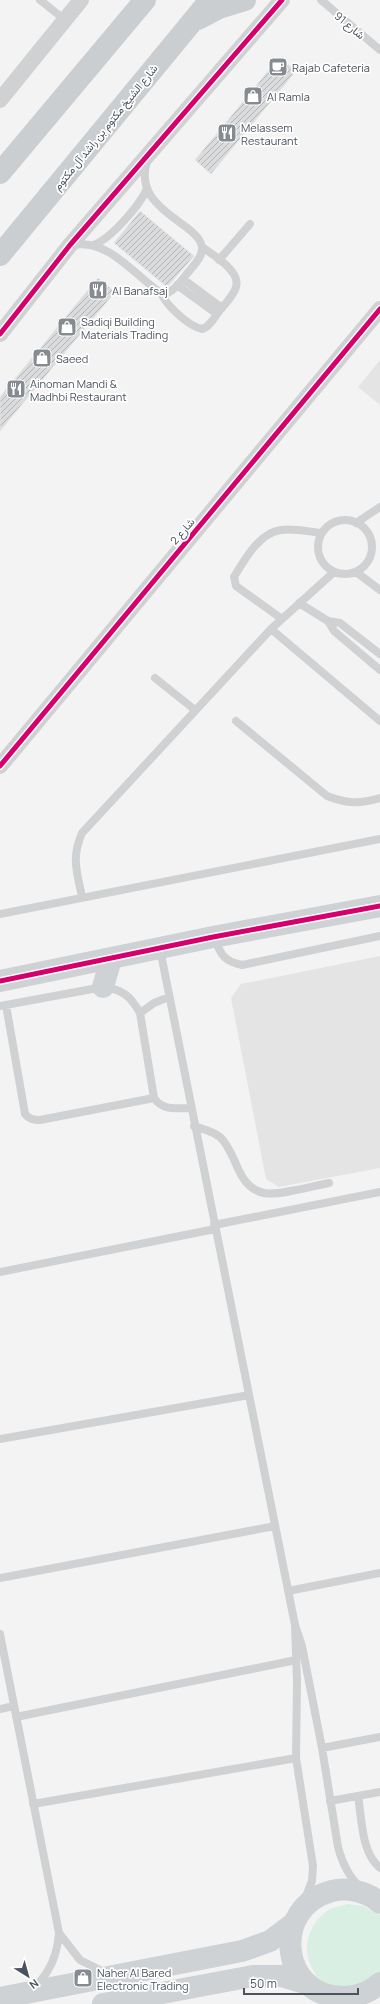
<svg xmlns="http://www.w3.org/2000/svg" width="380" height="2004" font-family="Manrope,Vazirmatn,sans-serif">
	<defs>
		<pattern id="building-hatch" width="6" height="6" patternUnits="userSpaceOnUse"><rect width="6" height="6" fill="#dadbdc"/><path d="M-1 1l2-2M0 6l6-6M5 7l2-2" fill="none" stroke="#b3b4b6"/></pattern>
	</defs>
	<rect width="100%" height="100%" fill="#f3f3f3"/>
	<path fill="#e5e4e4" d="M380,360V405L358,387Z
		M380,956V1168L279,1187L266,1179L231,998L241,984Z"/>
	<path fill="#daefe4" d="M348,1904L363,1906L380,1915V1979L369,1988C359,1988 338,1990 329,1987C322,1984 316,1976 313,1970C300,1948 309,1922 330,1909C335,1907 342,1906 348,1904Z"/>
	<path fill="url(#building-hatch)" stroke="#e4e5e5" d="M279,58L296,71L211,174L195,160Z
		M140,211L194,256L167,287L114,243Z
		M98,278L115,292L0,431V397Z"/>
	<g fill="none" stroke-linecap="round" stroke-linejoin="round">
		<path stroke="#cfd1d3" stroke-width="8" d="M40,0L65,20
			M321,0L380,50
			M73,245C108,238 134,275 161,293L166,294C176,290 183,278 190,270C195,264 202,257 202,249C203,223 131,212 147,161
			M93,245C110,240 141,204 147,188
			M219,260L250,224
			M183,279L222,308
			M177,285L217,314
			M161,293C166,305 188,326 202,329C210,327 215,316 221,309C226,303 234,295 236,287C241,271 213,255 202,247
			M318 547a27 27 0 1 1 54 0a27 27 0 1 1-54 0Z
			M356,523L380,507
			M356,572L380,590
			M299,603L328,621L334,631L380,670
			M282,619L236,586L234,577C244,560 260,532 281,530C294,528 309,532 322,533
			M328,621L340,623L380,654
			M271,629L380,721
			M155,678L195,710
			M236,721L327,796C348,804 359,804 380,798
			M82,897C77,872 71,858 82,833L271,629L334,572
			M0,914L380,839
			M214,938C221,954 223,961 242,965L380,936
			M160,949L295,1625L302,1646L322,1748L338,1847C342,1862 348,1876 360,1887
			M6,1005L25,1114C29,1119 33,1120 40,1120L154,1098
			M0,1006L103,987C123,989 131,997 140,1013L154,1098C163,1111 176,1108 191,1108
			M140,1013L154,1003L169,997
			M194,1126C203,1129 212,1131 220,1137C238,1154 236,1187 264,1193C279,1196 313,1186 329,1183
			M214,1225L380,1192
			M0,1272L215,1229
			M0,1439L249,1395
			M0,1578L275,1526
			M288,1591L380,1573
			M295,1625L297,1681L296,1758L313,1866L312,1881L305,1899
			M0,1634L59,1933C57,1955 51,1970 36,1986
			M0,1709L14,1706
			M16,1717L296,1660
			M322,1748L380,1737
			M358,1796C362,1819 361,1852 380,1868
			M330,1801L380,1792
			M33,1804L296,1758
			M59,1933L80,1960L104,1972"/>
		<path stroke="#cfd1d3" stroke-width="16" d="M0,100L81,0
			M0,334L70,245L282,0
			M0,766L380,309"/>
		<path stroke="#cfd2d4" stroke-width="22" d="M0,981L213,937L380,906
			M103,987L111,959
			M380,1903C368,1892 348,1887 332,1891C270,1907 280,1998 344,1997C357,1997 370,1992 380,1983
			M0,1998L242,1951L270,1941L294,1923
			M103,2004L253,1976H281L308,1984"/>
		<path stroke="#cbced0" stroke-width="22" d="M198,19L219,8L245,0
			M0,173L145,0
			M0,255L210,0"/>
		<g stroke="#fff" stroke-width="8">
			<path id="cycleway" d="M0,334L70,245L282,0
				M0,766L380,309
				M0,981L213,937L380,906"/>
		</g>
		<use href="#cycleway" stroke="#d6006c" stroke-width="5"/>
	</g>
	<defs>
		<g id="cafe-square" transform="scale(1)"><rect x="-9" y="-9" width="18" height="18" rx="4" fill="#868b92" stroke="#fff"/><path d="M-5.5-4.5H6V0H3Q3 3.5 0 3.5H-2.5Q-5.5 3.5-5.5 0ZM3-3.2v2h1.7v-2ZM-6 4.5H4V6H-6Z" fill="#fff"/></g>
		<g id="shop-square" transform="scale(1)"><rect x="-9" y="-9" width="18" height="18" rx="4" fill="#868b92" stroke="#fff"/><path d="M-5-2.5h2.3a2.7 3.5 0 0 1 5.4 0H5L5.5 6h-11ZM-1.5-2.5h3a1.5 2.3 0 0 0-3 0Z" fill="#fff"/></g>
		<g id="restaurant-square" transform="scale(1)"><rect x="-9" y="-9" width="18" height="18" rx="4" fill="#868b92" stroke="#fff"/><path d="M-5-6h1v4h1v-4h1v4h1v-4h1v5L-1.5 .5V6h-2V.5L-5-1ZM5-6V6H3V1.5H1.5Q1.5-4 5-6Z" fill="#fff"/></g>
	</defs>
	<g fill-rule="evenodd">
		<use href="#cafe-square" x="278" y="67"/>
		<use href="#shop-square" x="253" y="96"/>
		<use href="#restaurant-square" x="227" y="133"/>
		<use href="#restaurant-square" x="98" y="290"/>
		<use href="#shop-square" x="67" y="327"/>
		<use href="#shop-square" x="42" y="358"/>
		<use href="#restaurant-square" x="16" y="389"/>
		<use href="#shop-square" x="83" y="1978"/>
	</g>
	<g text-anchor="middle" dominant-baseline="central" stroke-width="3.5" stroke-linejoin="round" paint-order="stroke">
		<g font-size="11" fill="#4b535e" stroke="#fff">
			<text transform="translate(350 25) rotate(40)">شارع 91</text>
			<text transform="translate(105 127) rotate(-51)">شارع الشيخ مكتوم بن راشد آل مكتوم</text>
			<text transform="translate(182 531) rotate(-50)">شارع 2</text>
		</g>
		<g font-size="11" fill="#4b535e" stroke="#fff" text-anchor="start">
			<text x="292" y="67">Rajab Cafeteria</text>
			<text x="267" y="96">Al Ramla</text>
			<text x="241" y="127">Melassem<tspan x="241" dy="13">Restaurant</tspan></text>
			<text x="112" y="290">Al Banafsaj</text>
			<text x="81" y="321">Sadiqi Building<tspan x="81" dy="13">Materials Trading</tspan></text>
			<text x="56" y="358">Saeed</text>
			<text x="30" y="383">Ainoman Mandi &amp;<tspan x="30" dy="13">Madhbi Restaurant</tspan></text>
			<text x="97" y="1972">Naher Al Bared<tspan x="97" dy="13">Electronic Trading</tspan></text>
		</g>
	</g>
	<g transform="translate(28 1976) rotate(143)" stroke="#ffffff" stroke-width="3" paint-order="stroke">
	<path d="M0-3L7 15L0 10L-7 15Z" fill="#4b535e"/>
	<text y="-6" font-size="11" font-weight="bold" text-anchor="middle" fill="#4b535e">N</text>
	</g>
	<path d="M244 1988v6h114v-6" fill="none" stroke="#4b535e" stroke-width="2"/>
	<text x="250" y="1988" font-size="12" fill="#4b535e" stroke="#ffffff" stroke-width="3" paint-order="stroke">50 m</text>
</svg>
